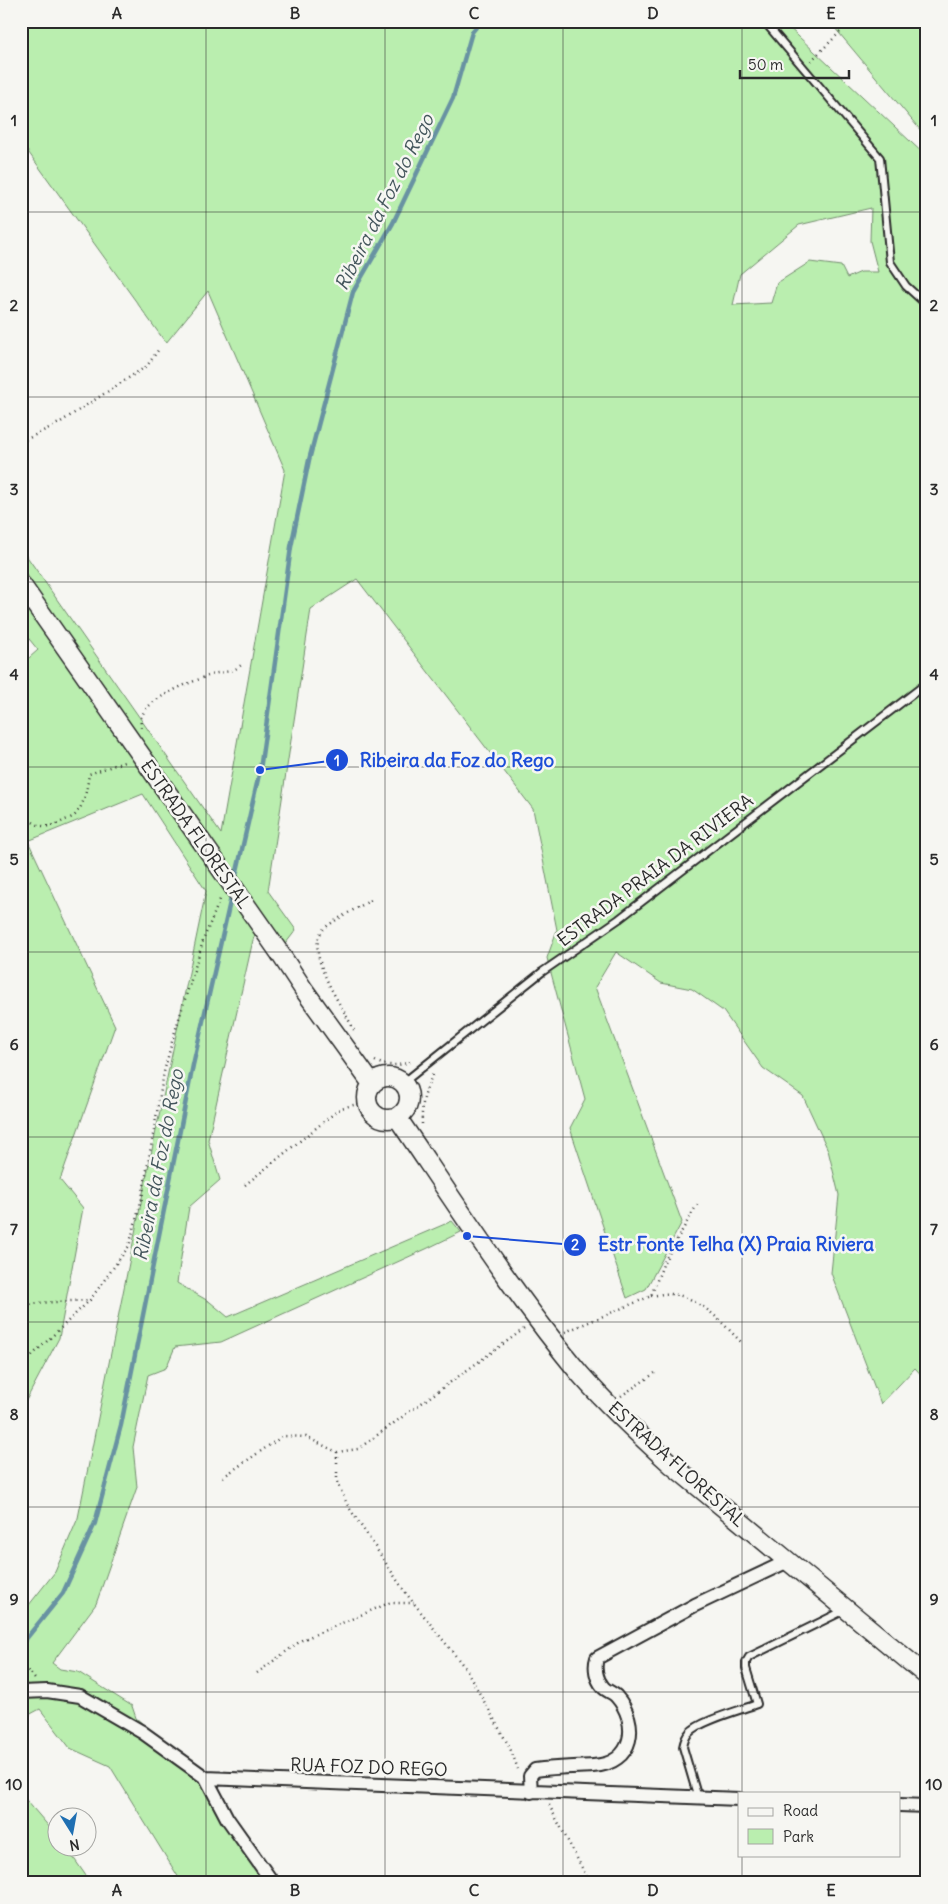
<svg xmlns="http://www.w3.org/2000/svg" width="948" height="1904" font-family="Delius,sans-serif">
	<rect width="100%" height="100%" fill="#f6f6f2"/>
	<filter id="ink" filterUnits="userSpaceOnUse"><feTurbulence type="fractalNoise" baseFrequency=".02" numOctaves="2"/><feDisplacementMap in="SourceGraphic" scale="10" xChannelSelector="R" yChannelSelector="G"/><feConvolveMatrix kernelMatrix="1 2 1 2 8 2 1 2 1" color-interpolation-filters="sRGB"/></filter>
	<g filter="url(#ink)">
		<path fill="#baeeaf" stroke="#728c6d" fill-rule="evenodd" d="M21,21H782L927,157V1381L915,1368L881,1404L831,1273L839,1195L828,1150L803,1096L763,1068L723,1011L692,989L661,983L616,952L595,987L682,1222L646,1289L627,1298L570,1128L585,1099L547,958L557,930L533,809L357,579L311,609L268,891L296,930L279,952L259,924L253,940L208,1140L220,1180L189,1207L177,1283L210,1302L228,1317L452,1221L461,1232L426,1249L221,1342L175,1347L166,1368L148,1375L133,1447L137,1487L96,1604L52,1663L60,1669L78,1672L132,1706L136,1718L206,1778L273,1883H182L110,1766L70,1748L40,1709L21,1719V1615L55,1572L78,1518L142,1198L206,891L143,794L28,841L115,1026L60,1180L83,1208L59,1338L21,1410L24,1488L21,1493V665L38,650L21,629V548L221,834L285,470L208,291L166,343L21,142ZM871,208L870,241L878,272H861L847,278L841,266L810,262L777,283L771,303L733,305L740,274L799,225Z
			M829,21H927V138Z
			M21,1794L57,1836L58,1846L66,1847L91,1883H21Z"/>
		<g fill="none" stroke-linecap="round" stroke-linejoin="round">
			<path stroke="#6792a2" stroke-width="4.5" d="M235,880L260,770L291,547L309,460L353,292L393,223L453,98L472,32L481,21
				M21,1645L63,1593L95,1523L121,1425L193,1065L232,893"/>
			<g stroke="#2b2b2b" stroke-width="10">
				<path id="lane" d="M764,21L880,158L890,262L906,286L927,305
					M403,1083L542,972L619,919L927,683
					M698,1798L683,1747C684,1742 685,1737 689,1733C699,1721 741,1710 757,1704L746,1668V1662L749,1657L845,1610"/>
			</g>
			<g stroke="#2b2b2b" stroke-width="16">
				<path id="street" d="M21,1692L47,1691L80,1696L142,1732L206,1778L739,1799
					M206,1778L227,1818L273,1883
					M531,1792L530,1776L535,1770C554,1767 574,1767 593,1766C634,1764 640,1723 616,1696C612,1692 606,1691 603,1687C596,1679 594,1667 597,1658L695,1605L788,1561
					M899,1805L927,1806"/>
			</g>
			<g stroke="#2b2b2b" stroke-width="21">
				<path id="secondary" d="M21,584L279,952L304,990L372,1084
					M367 1098a21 21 0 1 1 42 0a21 21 0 1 1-42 0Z
					M397,1117C456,1204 513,1293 580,1374C608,1406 640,1436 672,1465L927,1676"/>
			</g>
			<path stroke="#2b2b2b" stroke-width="2.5" stroke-dasharray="1 4" stroke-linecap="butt" d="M811,61L851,21
				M21,442L59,423L147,366L159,349
				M141,728C141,725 140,719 142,716C148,698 191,682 208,676C225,669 228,676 244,663
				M29,819C41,830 52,827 65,820C68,819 73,817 75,815C85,804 87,788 89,774L127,761
				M354,1030C343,1007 303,953 323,930C328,923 363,905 373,899
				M375,1061C387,1067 400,1066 413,1061
				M422,1124C421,1104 425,1090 434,1072
				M245,1185L341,1108L366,1102
				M651,1296C658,1295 665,1293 671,1294C701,1297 722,1323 742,1343
				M21,1307L38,1303L89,1300
				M565,1332L651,1296L664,1262L698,1203
				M21,1366L90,1300L129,1246L142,1198L164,1072L173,1038L204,938L221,897
				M621,1396L655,1373
				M337,1452V1482L348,1506L405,1592L466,1669L510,1748L518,1769
				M223,1477L283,1436L306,1437L337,1452L358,1449L524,1329
				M21,1663L35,1679
				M257,1673L302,1640L389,1603H414
				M549,1805L590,1883"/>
			<use href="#lane" stroke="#f6f6f2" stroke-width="6"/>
			<use href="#street" stroke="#f6f6f2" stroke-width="12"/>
			<use href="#secondary" stroke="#f6f6f2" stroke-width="18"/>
		</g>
	</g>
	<path fill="none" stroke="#2b2b2b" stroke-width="1" stroke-opacity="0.55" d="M206,21V1883M385,21V1883M563,21V1883M742,21V1793M21,212H927M21,397H927M21,582H927M21,767H927M21,952H927M21,1137H927M21,1322H927M21,1507H927M21,1692H927M742,1855V1883"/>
	<g text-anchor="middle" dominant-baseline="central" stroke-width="5" stroke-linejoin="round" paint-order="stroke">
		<g font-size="18" fill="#2b2b2b" stroke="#f6f6f2">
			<text transform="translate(196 834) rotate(55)">ESTRADA FLORESTAL</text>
			<text transform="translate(655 870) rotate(-37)">ESTRADA PRAIA DA RIVIERA</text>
			<text transform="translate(677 1464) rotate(42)">ESTRADA FLORESTAL</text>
			<text transform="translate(369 1767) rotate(2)">RUA FOZ DO REGO</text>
		</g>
		<g font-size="19" font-style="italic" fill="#44565c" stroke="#f6f6f2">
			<text transform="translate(384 202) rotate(-63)">Ribeira da Foz do Rego</text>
			<text transform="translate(158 1165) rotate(-79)">Ribeira da Foz do Rego</text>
		</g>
	</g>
	<path fill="none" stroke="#1d4ed8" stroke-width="2" d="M260 770L337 760M467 1236L575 1245"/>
	<g fill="#1d4ed8" stroke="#f6f6f2" stroke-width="2">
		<circle cx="260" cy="770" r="5"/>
		<circle cx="467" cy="1236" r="5"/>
		<circle cx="337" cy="760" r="12"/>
		<circle cx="575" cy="1245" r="12"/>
	</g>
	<g font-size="15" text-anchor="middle" font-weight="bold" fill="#fff">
		<text x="337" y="766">1</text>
		<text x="575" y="1250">2</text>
	</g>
	<g font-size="19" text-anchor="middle" font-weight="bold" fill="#1d4ed8" stroke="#f6f6f2" stroke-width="5" stroke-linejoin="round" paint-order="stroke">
		<text x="457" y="767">Ribeira da Foz do Rego</text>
		<text x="736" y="1251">Estr Fonte Telha (X) Praia Riviera</text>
	</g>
	<rect width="948" height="1904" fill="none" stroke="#f6f6f2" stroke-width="55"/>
	<rect x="738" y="1792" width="162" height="65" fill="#f6f6f2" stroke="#a5a5a2"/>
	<rect x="748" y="1808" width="25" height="8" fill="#f6f6f2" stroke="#a5a5a2"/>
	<text x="783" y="1816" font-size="15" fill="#2b2b2b">Road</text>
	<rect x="748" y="1829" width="25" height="15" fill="#baeeaf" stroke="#a5a5a2"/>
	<text x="783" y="1842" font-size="15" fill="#2b2b2b">Park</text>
	<g transform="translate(72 1832) rotate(169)"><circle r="24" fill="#f6f6f2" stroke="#a5a5a2"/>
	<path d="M0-4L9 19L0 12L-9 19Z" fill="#1f6fb2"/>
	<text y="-8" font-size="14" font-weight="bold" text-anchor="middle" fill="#2b2b2b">N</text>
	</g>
	<path d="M740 70v8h109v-8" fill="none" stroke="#2b2b2b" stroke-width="2.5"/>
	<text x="748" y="70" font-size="15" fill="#2b2b2b" stroke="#f6f6f2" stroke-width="4" paint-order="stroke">50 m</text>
	<rect x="28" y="28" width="892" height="1848" fill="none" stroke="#2b2b2b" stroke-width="2"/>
	<g font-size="16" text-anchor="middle" font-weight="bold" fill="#2b2b2b">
		<text x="117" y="19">A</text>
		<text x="295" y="19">B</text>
		<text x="474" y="19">C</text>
		<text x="653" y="19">D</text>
		<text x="831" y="19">E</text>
		<text x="14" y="126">1</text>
		<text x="934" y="126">1</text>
		<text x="14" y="311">2</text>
		<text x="934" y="311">2</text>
		<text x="14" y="495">3</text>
		<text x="934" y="495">3</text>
		<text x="14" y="680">4</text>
		<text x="934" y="680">4</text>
		<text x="14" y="865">5</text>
		<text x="934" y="865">5</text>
		<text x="14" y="1050">6</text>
		<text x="934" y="1050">6</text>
		<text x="14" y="1235">7</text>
		<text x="934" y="1235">7</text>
		<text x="14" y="1420">8</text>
		<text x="934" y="1420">8</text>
		<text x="14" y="1605">9</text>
		<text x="934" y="1605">9</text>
		<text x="14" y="1790">10</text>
		<text x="934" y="1790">10</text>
		<text x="117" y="1896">A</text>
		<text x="295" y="1896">B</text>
		<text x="474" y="1896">C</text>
		<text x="653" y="1896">D</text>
		<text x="831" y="1896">E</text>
	</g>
</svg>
